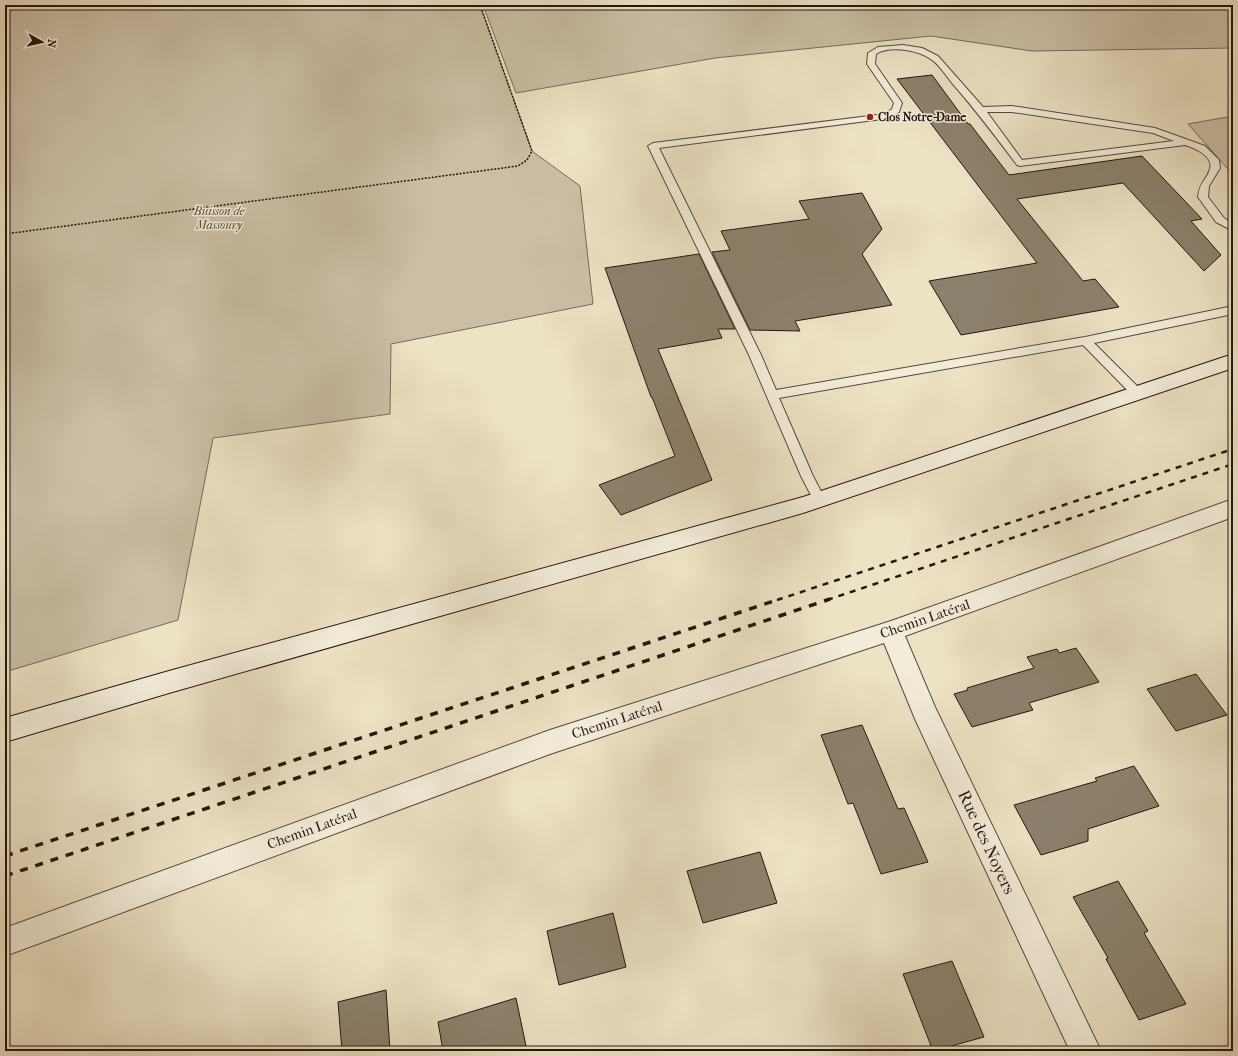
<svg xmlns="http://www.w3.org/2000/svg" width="1238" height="1056" font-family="'IM FELL French Canon',serif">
	<rect width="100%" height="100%" fill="#ece2c4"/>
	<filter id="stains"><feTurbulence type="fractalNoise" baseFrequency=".005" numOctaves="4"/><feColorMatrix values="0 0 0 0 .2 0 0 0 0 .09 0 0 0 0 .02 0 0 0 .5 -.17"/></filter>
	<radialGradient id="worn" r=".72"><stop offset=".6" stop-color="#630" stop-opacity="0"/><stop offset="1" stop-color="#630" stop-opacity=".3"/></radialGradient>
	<path fill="#cabfa5" stroke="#766b5a" d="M5,5H480L532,151L580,186L593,304L391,344L390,414L213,438L178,620L5,672Z
		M483,5H1233V48L1032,51L931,36L715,58L516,93Z
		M1233,116V175L1188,124Z"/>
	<path fill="#8c816d" stroke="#23170f" d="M932,75L968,124H970L1009,175L1142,156L1202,219L1191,221L1221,255L1204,271L1123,183L1017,199L1083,281L1095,279L1119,307L961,335L929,281L1037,263L897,79Z
		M862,193L882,229L862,254L892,305L795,321L800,331L750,330L712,252L730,250L721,231L809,219L799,201Z
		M699,254L735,329H718L722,338L658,349L712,480L621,515L599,485L675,456L652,397H651L605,268Z
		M1076,648L1099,682L1029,703L1033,710L972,727L954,694L968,690L967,688L1034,668L1027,657L1057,649L1059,653Z
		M1196,674L1227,715L1176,731L1147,689Z
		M862,725L898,809L904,808L928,862L881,874L853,803L848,804L821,735Z
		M1134,766L1159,806L1088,829V841L1041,855L1014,805L1097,781L1095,778Z
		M760,852L777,903L703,923L687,871Z
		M1118,881L1148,931L1144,933L1186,1004L1139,1020L1106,959L1108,958L1073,897Z
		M613,913L626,967L559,985L547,931Z
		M952,961L984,1037L933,1051L903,974Z
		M386,990L390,1051H342L338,1002Z
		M516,998L527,1051H443L438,1022Z"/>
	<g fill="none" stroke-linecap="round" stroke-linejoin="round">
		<g stroke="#554a3c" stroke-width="2">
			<path id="service" d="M903,45L922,48L938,56L983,107L1012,106L1155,128L1205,146L1219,160L1220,168L1209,186L1208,197L1224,218L1233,224V231L1216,222L1198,197C1200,181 1206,181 1210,169C1214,156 1194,148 1185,145L1020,166L1017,165C996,137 975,109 952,83C946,75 939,65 932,60C919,50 890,45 876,54L875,64L902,103L899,112L890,118L659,148L761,355L776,390L1085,337L1233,306V314L1094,343L1142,391L1144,394L1142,397L1138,398L1134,397L1083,345L779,398L813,476L825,499L823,503L819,504L815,503L801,476L749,355L648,146L653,143L885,114L892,109L894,103L867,64L868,53L878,47ZM987,112H1012L1153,133L1174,141L1022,160Z"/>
		</g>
		<g stroke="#554a3c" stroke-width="2">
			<path id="minor" d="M1233,499V517L905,636L935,707L1101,1051H1070L915,719L884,643L550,754L5,956V928L550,730L891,621Z"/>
		</g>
		<g stroke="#23170f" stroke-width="2">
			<path id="secondary" d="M1233,354V368L803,513L169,693L5,742V718L169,671L803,497Z"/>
		</g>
		<path stroke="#23170f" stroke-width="1.5" stroke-dasharray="2 1.5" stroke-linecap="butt" d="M5,234L518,166L527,160L532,151L480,5"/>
		<use href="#service" fill="#f3ecd9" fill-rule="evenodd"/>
		<use href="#minor" fill="#f3ecd9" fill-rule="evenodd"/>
		<use href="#secondary" fill="#f3ecd9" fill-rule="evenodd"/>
		<path stroke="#23170f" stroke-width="2.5" stroke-dasharray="6 6" stroke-linecap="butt" d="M777,600L1233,449
			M827,600L1233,464"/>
		<path stroke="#23170f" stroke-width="3.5" stroke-dasharray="8 8" stroke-linecap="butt" d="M5,856L780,599
			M5,876L830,599"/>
	</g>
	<circle fill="#8f2418" stroke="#f3ecd9" stroke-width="1.5" cx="870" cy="117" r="4"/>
	<g text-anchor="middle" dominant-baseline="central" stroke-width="3" stroke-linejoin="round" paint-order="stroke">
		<g font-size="12" font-weight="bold" fill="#23170f" stroke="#f3ecd9" text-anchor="start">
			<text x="878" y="117">Clos Notre-Dame</text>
		</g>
		<g font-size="12" font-style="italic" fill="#55493c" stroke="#f3ecd9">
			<text x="219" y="211">Buisson de<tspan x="219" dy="14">Massoury</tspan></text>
		</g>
		<g font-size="14" fill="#23170f" stroke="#f3ecd9">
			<text transform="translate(925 619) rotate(-19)">Chemin Latéral</text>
			<text transform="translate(617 720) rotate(-18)">Chemin Latéral</text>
			<text transform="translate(312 829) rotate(-20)">Chemin Latéral</text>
		</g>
		<g font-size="17" fill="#23170f" stroke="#f3ecd9">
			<text transform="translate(987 842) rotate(65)">Rue des Noyers</text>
		</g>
	</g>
	<rect width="1238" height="1056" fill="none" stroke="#ece2c4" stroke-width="20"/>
	<rect x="6" y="6" width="1226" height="1044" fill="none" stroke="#23170f" stroke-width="2"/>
	<rect x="10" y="10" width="1218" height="1036" fill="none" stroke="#23170f"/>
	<g transform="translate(42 42) rotate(98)" stroke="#f3ecd9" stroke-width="3" paint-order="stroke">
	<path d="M0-3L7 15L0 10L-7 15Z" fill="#23170f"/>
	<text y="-6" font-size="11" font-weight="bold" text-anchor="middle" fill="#23170f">N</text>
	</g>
	<rect width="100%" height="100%" filter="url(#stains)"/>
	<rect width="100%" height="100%" fill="url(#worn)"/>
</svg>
